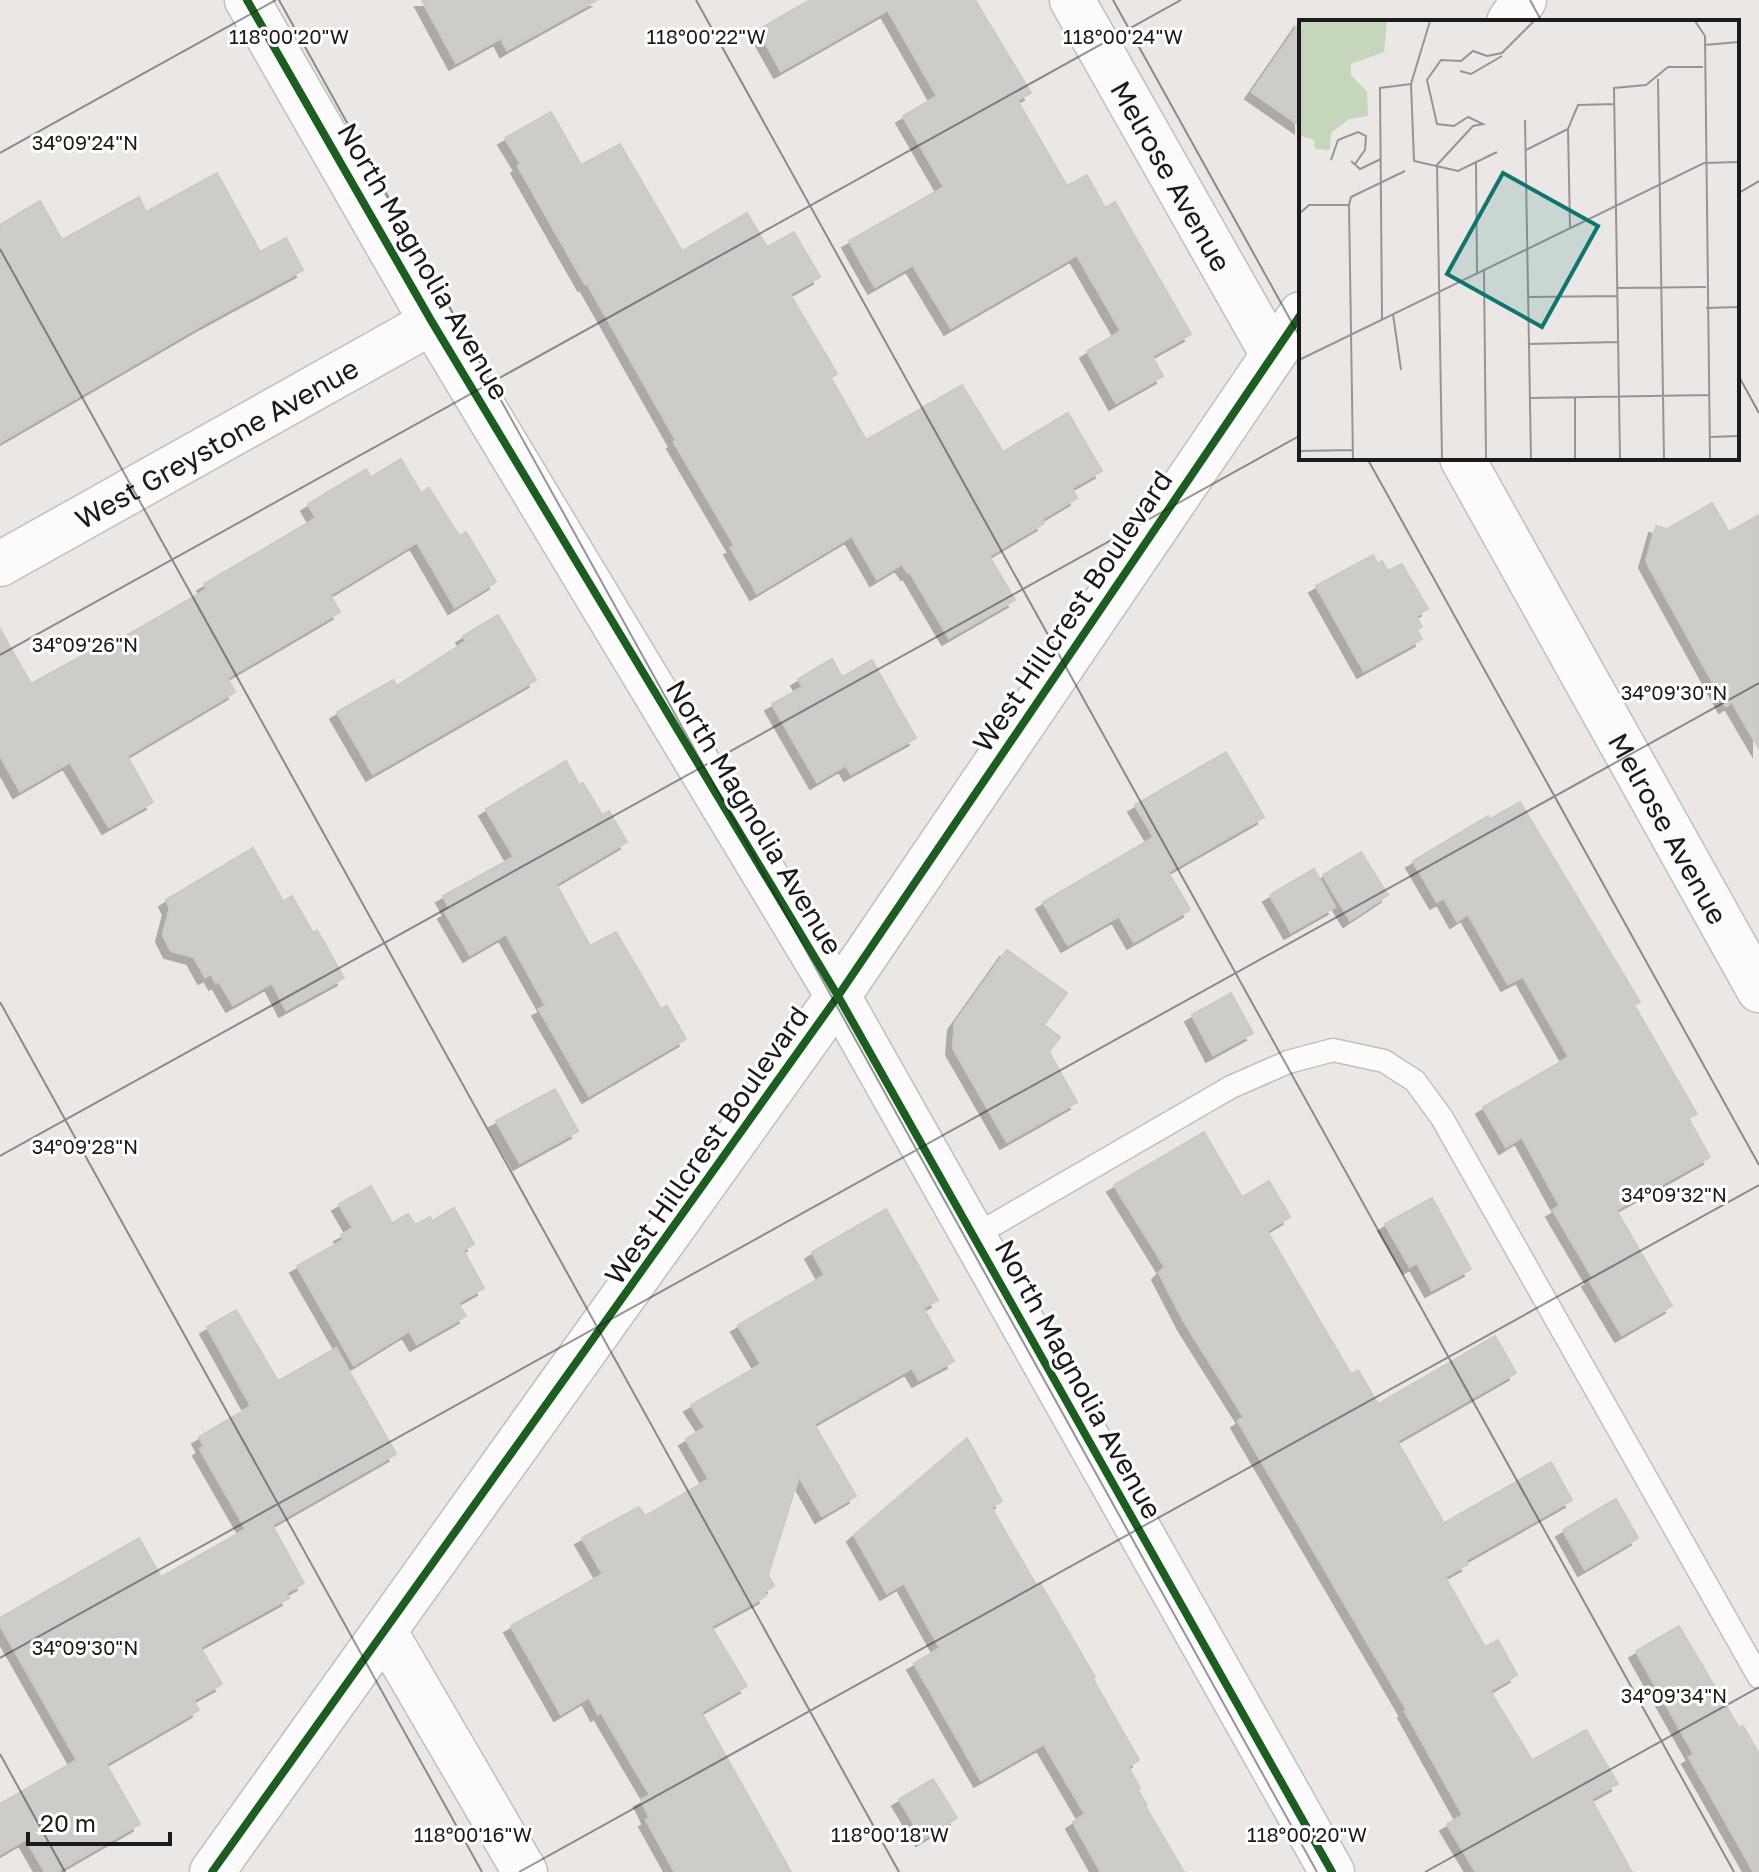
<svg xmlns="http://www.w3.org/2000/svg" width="1759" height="1872" font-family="'Golos Text',sans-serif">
	<defs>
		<filter id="shadow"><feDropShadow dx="-7" dy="7" stdDeviation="0" flood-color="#0004"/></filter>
	</defs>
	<rect width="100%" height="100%" fill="#eae7e4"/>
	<path fill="#ceccc9" stroke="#cdc9c5" stroke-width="2" filter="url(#shadow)" d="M422,0H597L507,50L501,38L456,63Z
		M810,0H975L1031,93L1017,100L1067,186L1087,175L1105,208L1115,202L1191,334L1152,356L1163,376L1116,403L1087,351L1121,331L1077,255L951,328L913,265L875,287L849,241L944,187L903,116L937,96L888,10L781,71L758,30Z
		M1301,21V126L1252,92Z
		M551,112L581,165L620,144L682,251L747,213L767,247L794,232L820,277L790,294L837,374L831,378L866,440L962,385L1003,452L1068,413L1102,471L1072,488L1077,498L1042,519L1044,523L989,556L1015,600L949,638L910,572L908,573L902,564L877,579L852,536L757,593L731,548L735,546L674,442L676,440L587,283L585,284L518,166L521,164L505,138Z
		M217,173L260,252L286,238L303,270L207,322L0,442V225L40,201L62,240L139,197L146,212Z
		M401,459L421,493L429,488L459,536L466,532L496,582L455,607L417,542L330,595L340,612L227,678L235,692L127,756L153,802L109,827L70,762L20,791L0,755V629L31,684L120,635L122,638L207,589L204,584L316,518L308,504L366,469L371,477Z
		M1712,503L1729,532L1759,515V748L1732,702L1726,706L1646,561L1656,526L1667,529Z
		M1373,555L1378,564L1382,561L1388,571L1402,564L1428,609L1416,616L1422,627L1417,630L1422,639L1364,671L1316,586Z
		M498,615L536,680L373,774L337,712L393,680L397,686L466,641L463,636Z
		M832,659L842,677L872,660L916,738L851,774L846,765L817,782L772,704L803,687L798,679Z
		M1226,752L1264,817L1168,872L1190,910L1134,942L1119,916L1068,945L1043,902L1154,837L1135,805Z
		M566,761L579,785L583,783L602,815L609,811L627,842L556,884L590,946L616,932L661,1009L667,1006L686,1039L589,1096L539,1009L546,1006L506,934L470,955L445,912L450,909L443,896L514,857L486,809Z
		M1520,802L1640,1002L1634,1005L1697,1114L1688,1118L1710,1157L1616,1210L1672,1306L1622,1335L1589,1280L1593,1278L1553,1210L1560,1206L1522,1137L1506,1147L1483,1107L1569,1057L1523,976L1508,984L1468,914L1457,921L1444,898L1437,902L1413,861L1488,816L1490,819Z
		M253,848L283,901L292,896L313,933L317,930L344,978L286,1010L272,983L233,1005L219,981L216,983L211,974L205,977L194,957L171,951L163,935L170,908L166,900Z
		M1361,852L1388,895L1350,920L1323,875Z
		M1314,869L1335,907L1291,932L1270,895Z
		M1007,950L1067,993L1044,1025L1060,1037L1049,1052L1077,1102L1007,1142L953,1048L955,1023Z
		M1231,993L1253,1033L1213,1055L1192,1015Z
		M555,1089L578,1131L520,1163L496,1121Z
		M1204,1132L1242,1197L1269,1181L1290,1217L1267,1231L1351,1374L1358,1370L1378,1404L1495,1336L1516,1373L1397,1441L1444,1523L1551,1462L1572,1500L1466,1560L1468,1564L1445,1577L1485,1647L1498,1640L1517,1675L1490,1691L1532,1760L1586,1730L1618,1784L1591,1799L1632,1872H1476L1447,1824L1463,1815L1405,1711L1407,1710L1238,1421L1244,1417L1185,1323L1159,1273L1165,1267L1114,1185Z
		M371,1186L392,1223L408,1214L415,1225L430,1217L432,1221L454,1208L474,1244L463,1250L484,1288L458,1303L466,1316L417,1344L409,1331L354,1365L297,1266L343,1240L341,1235L353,1228L339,1204Z
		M1432,1198L1471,1269L1432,1290L1417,1263L1410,1267L1385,1224Z
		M886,1209L938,1300L923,1308L954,1361L919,1380L912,1368L814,1424L856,1496L822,1516L799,1476L768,1575L774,1586L764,1592L766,1596L711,1626L747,1686L701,1712L791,1872H675L646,1820L650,1818L641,1800L650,1795L601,1712L598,1714L589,1697L561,1714L511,1626L603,1574L582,1538L639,1507L645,1516L709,1479L686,1439L705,1427L691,1405L761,1364L738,1325L825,1275L812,1252Z
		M236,1310L278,1381L336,1348L396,1454L272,1525L304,1583L286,1593L289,1598L200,1647L222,1684L193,1700L199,1710L106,1764L140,1824L56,1872H45L26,1839L0,1854V1804L77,1760L0,1625V1618L139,1538L161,1577L246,1529L200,1449L204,1446L199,1437L251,1406L207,1327Z
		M967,1438L1002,1501L991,1507L1036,1585L1040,1583L1095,1677L1093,1679L1139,1760L1128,1767L1140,1788L1138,1790L1147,1805L1145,1806L1184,1872H1101L1073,1822L1085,1814L1044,1744L981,1780L914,1663L940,1648L904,1583L887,1593L854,1535Z
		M1616,1499L1638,1538L1585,1569L1563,1530Z
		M1679,1626L1739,1728L1743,1726L1759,1754V1872H1754L1689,1757L1694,1754L1636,1651Z
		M933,1779L957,1818L923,1839L899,1799Z"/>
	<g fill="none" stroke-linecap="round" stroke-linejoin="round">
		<g stroke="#c1bfbe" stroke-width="25">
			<path id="service" d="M974,1236L1231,1087L1288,1062L1333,1050L1384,1061L1415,1081L1442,1118L1759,1677"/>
		</g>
		<g stroke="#c1bfbe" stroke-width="47">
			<g id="minor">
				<path id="s1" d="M1072,0L1272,353"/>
				<path id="s2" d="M1462,458L1759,990"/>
				<path id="s3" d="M0,564L432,322"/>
				<path d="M385,1632L525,1872"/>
			</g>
		</g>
		<g stroke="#c1bfbe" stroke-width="47">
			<path id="tertiary" d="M247,0L432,322L838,996L1332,1872
				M1509,22L1524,0
				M212,1872L838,996L1301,314"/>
		</g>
		<use href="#service" stroke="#fcfbfb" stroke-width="22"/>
		<use href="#minor" stroke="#fcfbfb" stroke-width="44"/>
		<use href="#tertiary" stroke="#fcfbfb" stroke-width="44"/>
		<g stroke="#fff" stroke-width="13">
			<path id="cycleway" d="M247,0L432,322L838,996L1332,1872
				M212,1872L838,996L1301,314"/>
		</g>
		<use href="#cycleway" stroke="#1b5e20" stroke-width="8"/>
	</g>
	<path fill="none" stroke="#1b1b1b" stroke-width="2" stroke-opacity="0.45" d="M279,0L1317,1872M696,0L1734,1872M1113,0L1301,339M1530,0L1542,22M0,153L276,0M1737,194L1759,181M0,249L899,1872M1737,373L1759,413M1367,458L1759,1165M0,655L1181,0M0,1002L482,1872M0,1156L1301,435M0,1658L1759,683M0,1754L65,1872M519,1872L1759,1185M1425,1872L1759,1687"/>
	<g text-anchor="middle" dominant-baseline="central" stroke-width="6" stroke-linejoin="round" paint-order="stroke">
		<g font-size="28" fill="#1b1b1b" stroke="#fff">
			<text stroke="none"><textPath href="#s1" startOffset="202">Melrose Avenue</textPath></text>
			<text transform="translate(424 261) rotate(60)">North Magnolia Avenue</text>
			<text stroke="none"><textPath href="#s3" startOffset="248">West Greystone Avenue</textPath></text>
			<text transform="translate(1072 611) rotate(-56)">West Hillcrest Boulevard</text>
			<text transform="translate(755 817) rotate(59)">North Magnolia Avenue</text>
			<text stroke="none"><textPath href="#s2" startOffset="424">Melrose Avenue</textPath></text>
			<text transform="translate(706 1145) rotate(-55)">West Hillcrest Boulevard</text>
			<text transform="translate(1079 1379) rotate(61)">North Magnolia Avenue</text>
		</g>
	</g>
	<g transform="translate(1299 20)">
		<rect width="440" height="440" fill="#eae7e4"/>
		<path d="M0,1H88L85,32L52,44V55L68,72L69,96L50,99L32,113L31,130L16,129L15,120L0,115Z" fill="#c5d6bb"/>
		<path fill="none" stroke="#979594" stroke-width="2" d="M131,1L112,64L115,141L159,151L198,132M396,1L406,16L411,439M405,25L440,22M161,51L172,54L203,36M359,59L365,439M226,100L232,439M269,109L271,207M227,130L269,109L279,85L315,84M32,140L39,120L59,112L67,116L66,130L56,144M52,141L61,149L82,139M177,142L178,253M50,185L54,439M0,194L10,185H50L52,177L106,151M185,250L187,439M319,268L407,267M229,277L318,276M407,288L440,287M94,294L102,350M83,299L81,68L112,64M230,324L319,322M0,340L405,143L440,142M231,378L410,375M276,378V439M411,417L440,416M0,431L54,430M143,439L138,145L174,106L184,104L169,97L155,106L138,104L128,60L142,40L162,41L174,31L188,36L203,33L235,1M321,439L315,68L347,65L369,47H404"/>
		<path fill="#0f766e" fill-opacity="0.15" stroke="#0f766e" stroke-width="4" d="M204,153L299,206L243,307L148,254Z"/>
		<rect width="440" height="440" fill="none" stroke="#1b1b1b" stroke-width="4"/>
	</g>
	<g font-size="20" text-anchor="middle" fill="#1b1b1b" stroke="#fff" stroke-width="6" stroke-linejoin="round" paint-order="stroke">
		<text x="289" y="44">118°00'20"W</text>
		<text x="706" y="44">118°00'22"W</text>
		<text x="1123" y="44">118°00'24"W</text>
		<text x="85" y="150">34°09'24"N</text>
		<text x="85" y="652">34°09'26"N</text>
		<text x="1674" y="700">34°09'30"N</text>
		<text x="85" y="1154">34°09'28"N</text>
		<text x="1674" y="1202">34°09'32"N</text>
		<text x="85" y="1655">34°09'30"N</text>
		<text x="1674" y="1703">34°09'34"N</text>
		<text x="473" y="1842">118°00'16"W</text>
		<text x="890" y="1842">118°00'18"W</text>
		<text x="1307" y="1842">118°00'20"W</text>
	</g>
	<path d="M28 1832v12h142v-12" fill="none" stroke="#1b1b1b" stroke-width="4"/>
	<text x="40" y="1832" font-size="24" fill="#1b1b1b" stroke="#ffffff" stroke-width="6" paint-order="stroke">20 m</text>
</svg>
